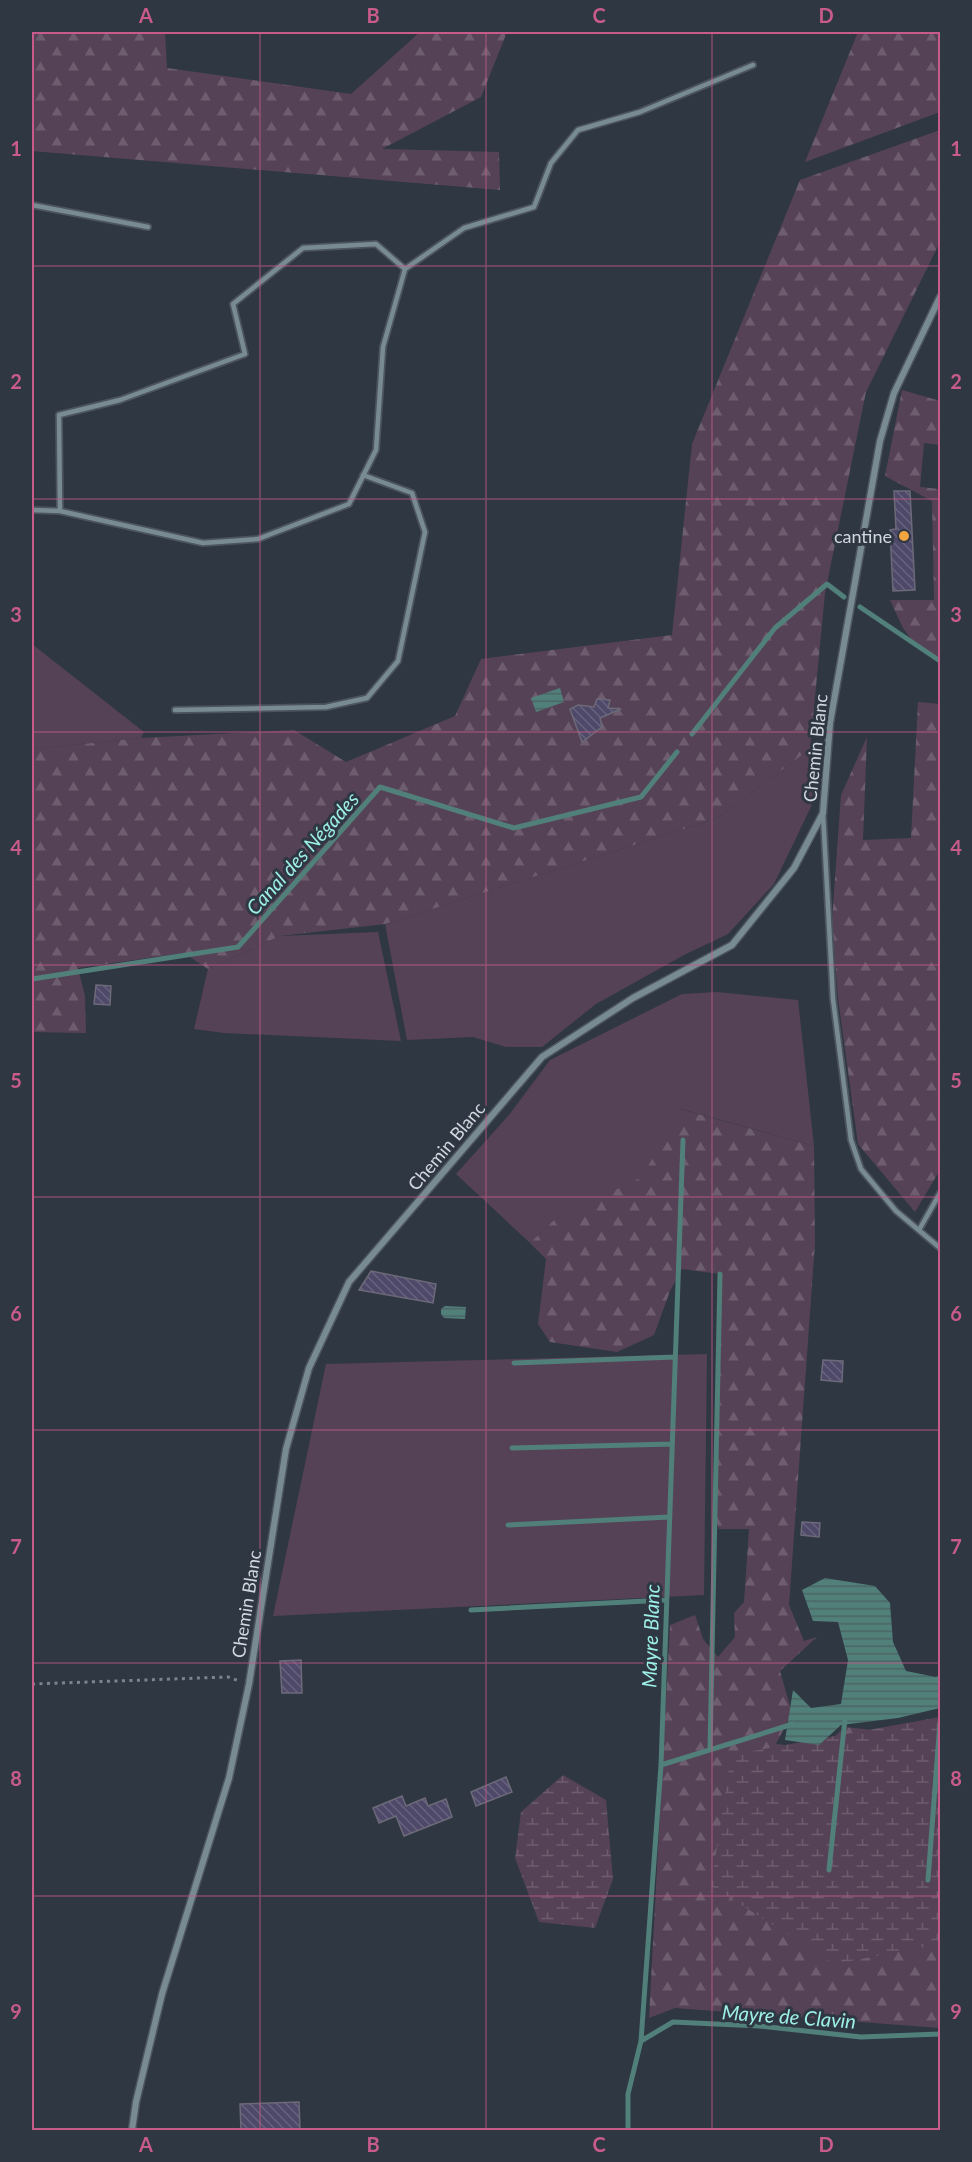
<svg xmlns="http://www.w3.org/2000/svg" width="972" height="2162" font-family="Lato,sans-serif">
	<defs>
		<pattern id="forest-firs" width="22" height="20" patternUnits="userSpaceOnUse" patternTransform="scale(1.5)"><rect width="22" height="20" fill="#564256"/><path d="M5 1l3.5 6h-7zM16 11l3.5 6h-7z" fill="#6d5d6e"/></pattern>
		<pattern id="wetland-marsh" width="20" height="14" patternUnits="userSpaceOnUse" patternTransform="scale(1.5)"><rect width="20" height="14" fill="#564256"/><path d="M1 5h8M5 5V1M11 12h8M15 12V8" fill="none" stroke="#6d5d6e"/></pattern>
		<pattern id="water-rules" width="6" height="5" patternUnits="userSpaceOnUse" patternTransform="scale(1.5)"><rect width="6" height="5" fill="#517f7a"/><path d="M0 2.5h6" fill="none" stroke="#4a6664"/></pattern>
		<pattern id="building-back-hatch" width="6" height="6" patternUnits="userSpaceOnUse" patternTransform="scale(1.5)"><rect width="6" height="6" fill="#4e4968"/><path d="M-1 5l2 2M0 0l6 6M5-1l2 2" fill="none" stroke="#67627d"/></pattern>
	</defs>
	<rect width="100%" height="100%" fill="#2f3743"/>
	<path fill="#564256" d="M32,644L144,732L141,738L32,749Z
		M810,749L819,790L774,884L728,934L684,955L596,1004L542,1047H506L473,1037L407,1040L385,924L716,819Z
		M378,932L401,1041L224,1033L194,1029L208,969L280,936Z
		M717,992L798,1000L814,1146L681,1109L642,1178L554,1220L530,1243L456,1174L509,1115L550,1060L682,994Z
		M707,1354L704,1595L273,1616L326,1364Z"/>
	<path fill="url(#forest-firs)" d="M32,32H165L167,68L351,94L420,32H507L481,97L382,149L499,152L500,190L32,151Z
		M858,32H940V112L805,162Z
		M940,130V242L866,392L825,593L810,749L716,819L385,924L280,936L208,969L184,953L78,968L85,996L86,1033L32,1032V749L141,738L294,730L346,762L455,716L481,659L672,635L692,444L800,180Z
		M902,390L940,401V445L924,443L920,487L940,489V659L911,639L903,628L890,600H934L932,501L885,476Z
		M918,702L940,704V1170L915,1212L858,1144L838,998L832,920L841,795L867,737L863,840L911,838Z
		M680,1109L814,1146L815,1243L789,1605L804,1641L817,1637L780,1671L792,1713L776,1744L821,1749L845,1727L881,1731L940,1873V2028L675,2008L649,2018L670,1625L695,1615L703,1639L718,1657L735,1637L734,1613L744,1602L749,1529H719L713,1513L720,1274L682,1269L670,1291L654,1335L617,1352L550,1342L538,1324L546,1259L530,1243L554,1220L642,1177Z"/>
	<path fill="url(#wetland-marsh)" d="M940,1717V1944L835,1964L711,1886L731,1755Z
		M563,1775L606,1800L613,1879L595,1928L539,1922L515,1858L521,1812Z"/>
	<path fill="url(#water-rules)" d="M560,688L564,702L536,712L531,698Z
		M445,1306L466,1307L465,1319L444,1318L441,1314V1309Z
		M825,1578L875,1586L890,1603L893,1642L906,1671L936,1677L940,1674V1708L898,1718L841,1725L819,1745L785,1740L793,1690L811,1708L841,1704L848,1660L838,1622L813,1621L802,1590Z"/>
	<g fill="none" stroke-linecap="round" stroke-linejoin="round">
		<path stroke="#517f7a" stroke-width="5" d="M860,607L940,661
			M692,734L775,628L827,584L844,597
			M32,979L238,947L380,787L514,828L641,797L677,752
			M514,1363L675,1357
			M512,1448L672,1444
			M508,1525L669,1517
			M471,1610L666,1600
			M710,1749L720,1274
			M661,1765L793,1724
			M829,1870L845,1719
			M928,1880L940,1722
			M641,2041L673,2022L759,2026L861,2037L940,2034
			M628,2130V2094L641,2041L661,1765L683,1140"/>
	</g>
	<path fill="url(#building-back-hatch)" stroke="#6c6a79" stroke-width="1.5" d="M894,491H910L915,590L893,591L890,530L896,529Z
		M597,699L610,700L608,708L621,709L600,718L602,727L582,742L570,709L578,705L594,707Z
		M96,985L111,986L110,1005L94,1004Z
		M371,1271L436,1284L433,1303L359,1290Z
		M823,1360L843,1361L842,1382L821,1380Z
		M802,1522L820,1523L819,1537L801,1535Z
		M301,1660L302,1693H282L280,1661Z
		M506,1777L512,1792L476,1806L471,1792Z
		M402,1796L406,1806L425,1798L428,1806L446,1799L452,1817L404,1836L396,1816L379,1823L373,1808Z
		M299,2102L300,2130H241L240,2104Z"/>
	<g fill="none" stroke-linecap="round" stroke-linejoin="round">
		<g stroke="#4c545f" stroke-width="8">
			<path id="lane" d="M32,205L148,227
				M405,269L464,228L534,207L551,163L578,130L640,112L753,65
				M32,510L60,511L203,543L258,539L349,504L376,450L383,347L405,269L376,244L303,248L233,304L245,354L120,400L59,415L60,511
				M175,710L326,707L367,698L398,661L425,532L412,493L363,475
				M823,813L833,999L851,1140L861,1169L896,1211L940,1248
				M919,1230L940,1193"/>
		</g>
		<g stroke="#4c545f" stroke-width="9">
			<path id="street" d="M132,2130L136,2102L162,1994L229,1778L249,1684L286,1449L309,1368L349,1282L542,1057L633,998L732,945L794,868L823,813L830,723L880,441L894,393L940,297"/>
		</g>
		<path stroke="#7d848e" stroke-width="3" stroke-dasharray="3 4.5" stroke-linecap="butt" d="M32,1684L228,1677L239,1681"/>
		<use href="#lane" stroke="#798b92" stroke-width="4.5"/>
		<use href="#street" stroke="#798b92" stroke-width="6"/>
	</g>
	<path fill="none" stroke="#c85b89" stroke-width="1.5" stroke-opacity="0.55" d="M260,32V2130M486,32V2130M712,32V2130M32,266H940M32,499H940M32,732H940M32,965H940M32,1197H940M32,1430H940M32,1663H940M32,1896H940"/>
	<circle fill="#f1a540" stroke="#2f3743" stroke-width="2" cx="904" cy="536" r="6"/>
	<g text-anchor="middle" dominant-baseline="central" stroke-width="6" stroke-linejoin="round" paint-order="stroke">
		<g font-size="18" fill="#d2d8df" stroke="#2f3743" text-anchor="end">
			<text x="892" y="536">cantine</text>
		</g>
		<g font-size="18" fill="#d2d8df" stroke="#2f3743">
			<text transform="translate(815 748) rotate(-84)">Chemin Blanc</text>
			<text transform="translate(446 1146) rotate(-50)">Chemin Blanc</text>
			<text transform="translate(246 1604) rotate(-81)">Chemin Blanc</text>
		</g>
		<g font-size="20" font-style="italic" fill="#9defe7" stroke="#2f3743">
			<text transform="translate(302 853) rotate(-48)">Canal des Négades</text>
			<text transform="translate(650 1636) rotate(-88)">Mayre Blanc</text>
			<text transform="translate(789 2016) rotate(4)">Mayre de Clavin</text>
		</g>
	</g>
	<rect width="972" height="2162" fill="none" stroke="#2f3743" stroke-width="66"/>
	<rect x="33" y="33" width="906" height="2096" fill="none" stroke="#c85b89" stroke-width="2"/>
	<g font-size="20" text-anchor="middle" font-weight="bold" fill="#c85b89">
		<text x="146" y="23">A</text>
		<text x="373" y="23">B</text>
		<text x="599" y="23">C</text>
		<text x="826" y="23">D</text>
		<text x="16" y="156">1</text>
		<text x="956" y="156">1</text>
		<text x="16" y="389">2</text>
		<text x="956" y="389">2</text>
		<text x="16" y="622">3</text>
		<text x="956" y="622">3</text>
		<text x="16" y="855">4</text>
		<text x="956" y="855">4</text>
		<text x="16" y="1088">5</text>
		<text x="956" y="1088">5</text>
		<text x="16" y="1321">6</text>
		<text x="956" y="1321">6</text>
		<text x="16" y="1554">7</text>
		<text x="956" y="1554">7</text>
		<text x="16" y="1786">8</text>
		<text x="956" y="1786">8</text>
		<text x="16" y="2019">9</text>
		<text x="956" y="2019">9</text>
		<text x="146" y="2152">A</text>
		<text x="373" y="2152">B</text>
		<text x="599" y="2152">C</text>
		<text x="826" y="2152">D</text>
	</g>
</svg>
